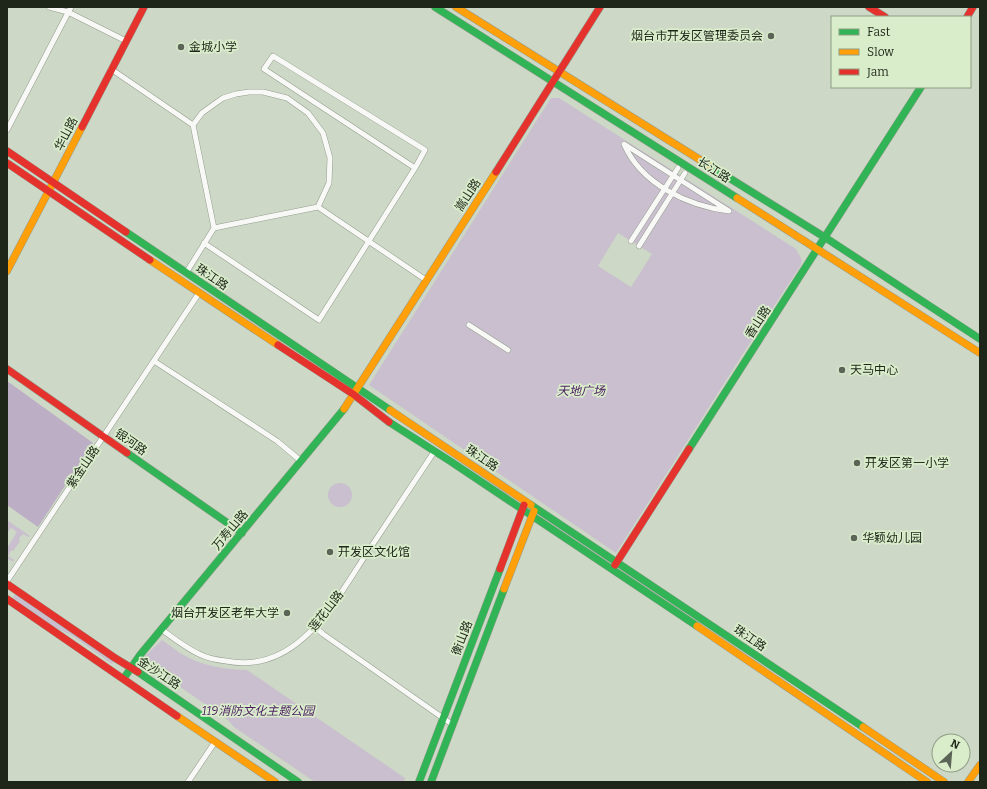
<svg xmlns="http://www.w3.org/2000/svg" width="987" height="789" font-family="Bitter,'Noto Sans SC',serif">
	<rect width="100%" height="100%" fill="#cdd8c6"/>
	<path fill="#c9bfce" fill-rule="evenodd" d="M551,98H559L796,249L802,260L801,265L753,338L616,553L369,385ZM618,233L652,254L631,287L598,266Z
		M328 495a12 12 0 1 1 24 0a12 12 0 1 1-24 0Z
		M7,520L30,536L29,537L23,534L19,538L20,541L13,551L11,550L8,556L14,560L13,562L7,558V548L17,532L11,528L7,533Z
		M15,594L114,661L112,664L73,636L56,628L13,598Z
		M162,640C168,644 174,649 180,653C199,665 225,670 247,670L405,778L404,782H315L234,727L228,720L147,664L144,659L145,656Z"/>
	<path fill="#bcaec5" d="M7,381L93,443L38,527L7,505Z"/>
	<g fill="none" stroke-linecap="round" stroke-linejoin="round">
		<g stroke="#949c8e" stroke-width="6">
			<path id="street" d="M49,7L68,12L126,41
				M111,69L193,125
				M7,130L71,7
				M624,144L729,211C688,206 641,184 624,144Z
				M318,207L426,280
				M631,241L678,168
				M204,243L319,320L415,168L264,69L273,56L425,150L415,168
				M639,246L685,173
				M186,273L214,228L318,207L329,183L330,158L323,133L308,113L287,98L263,92H249L236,94L223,98L213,105L202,113L193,125L214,228
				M469,325L508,350
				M154,361L277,441L301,461
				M7,581L199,293
				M315,627L323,634L453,725
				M161,629C173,638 186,648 199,654C207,658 217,660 226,661C296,675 333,605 365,556C388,521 411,487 434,452
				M188,782L215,742"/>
		</g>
		<g stroke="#949c8e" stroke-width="8">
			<path id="fast" d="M435,7L737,198
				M710,166L826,238L980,339
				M126,232L390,410
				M389,422L450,461L697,626
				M689,449L921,87
				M127,453L242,533
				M531,505L863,727
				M138,672L298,782
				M124,678L140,655L344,409
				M419,782L500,569
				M431,782L504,589"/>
		</g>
		<g stroke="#949c8e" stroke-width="8">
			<path id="slow" d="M456,7L710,166
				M737,198L980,353
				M150,260L278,345
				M7,271L82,127
				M344,409L496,172
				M390,410L531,505
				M504,589L534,511
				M697,626L927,782
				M177,716L275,782
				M863,727L944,782
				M968,782L980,765"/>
		</g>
		<g stroke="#949c8e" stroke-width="8">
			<path id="jam" d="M869,7L885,17
				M967,17L973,7
				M82,127L144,7
				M7,151L126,232
				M7,163L150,260
				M496,172L600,7
				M278,345L353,394L389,422
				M7,369L127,453
				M615,565L689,449
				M500,569L524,505
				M7,584L115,658L138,672
				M7,599L177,716"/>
		</g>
		<use href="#street" stroke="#f8f9f6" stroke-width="5"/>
		<use href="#fast" stroke="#30b455" stroke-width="7"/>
		<use href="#slow" stroke="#ff9f0a" stroke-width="7"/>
		<use href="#jam" stroke="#e5322d" stroke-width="7"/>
	</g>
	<g fill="#5b6456" stroke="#d9edcb" stroke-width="1.5">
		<circle cx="771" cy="36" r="4"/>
		<circle cx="181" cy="47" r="4"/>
		<circle cx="842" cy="370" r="4"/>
		<circle cx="857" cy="463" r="4"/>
		<circle cx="854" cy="538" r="4"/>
		<circle cx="330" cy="552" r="4"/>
		<circle cx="287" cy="613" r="4"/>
	</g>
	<g text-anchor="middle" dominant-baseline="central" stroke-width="3.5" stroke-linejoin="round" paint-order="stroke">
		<g font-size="12" fill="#1e2619" stroke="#d9edcb" text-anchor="start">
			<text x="763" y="36" text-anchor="end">烟台市开发区管理委员会</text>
			<text x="189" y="47">金城小学</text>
			<text x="850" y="370">天马中心</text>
			<text x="865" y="463">开发区第一小学</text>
			<text x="862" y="538">华颖幼儿园</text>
			<text x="338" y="552">开发区文化馆</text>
			<text x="279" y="613" text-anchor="end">烟台开发区老年大学</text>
		</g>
		<g font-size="12" fill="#1e2619" stroke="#d9edcb">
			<text transform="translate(66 134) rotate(-63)">华山路</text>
			<text transform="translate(714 170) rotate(32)">长江路</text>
			<text transform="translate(468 195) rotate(-57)">嵩山路</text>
			<text transform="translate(212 277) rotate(34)">珠江路</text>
			<text transform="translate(758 322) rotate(-57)">香山路</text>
			<text transform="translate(131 442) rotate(35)">银河路</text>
			<text transform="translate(482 458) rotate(34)">珠江路</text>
			<text transform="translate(83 467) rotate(-56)">紫金山路</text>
			<text transform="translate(230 530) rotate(-50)">万寿山路</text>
			<text transform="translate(326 611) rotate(-52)">莲花山路</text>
			<text transform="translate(462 638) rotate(-69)">衡山路</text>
			<text transform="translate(750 638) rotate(34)">珠江路</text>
			<text transform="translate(159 673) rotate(33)">金沙江路</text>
		</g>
		<g font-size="12" font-style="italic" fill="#4d1f62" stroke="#d9edcb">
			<text x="581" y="391">天地广场</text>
			<text x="258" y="711">119消防文化主题公园</text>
		</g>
	</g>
	<rect width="987" height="789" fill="none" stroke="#1e2619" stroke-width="16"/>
	<rect x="831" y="16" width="140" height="72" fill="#d9edcb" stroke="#8e9d84"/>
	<rect x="839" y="29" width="20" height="6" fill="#30b455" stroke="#8e9d84"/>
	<text x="867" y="36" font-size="12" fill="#1e2619">Fast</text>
	<rect x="839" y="49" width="20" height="6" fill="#ff9f0a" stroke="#8e9d84"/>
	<text x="867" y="56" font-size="12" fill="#1e2619">Slow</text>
	<rect x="839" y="69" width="20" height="6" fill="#e5322d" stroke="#8e9d84"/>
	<text x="867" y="76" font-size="12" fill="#1e2619">Jam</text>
	<g transform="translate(951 753) rotate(26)"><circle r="19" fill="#d9edcb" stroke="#8e9d84"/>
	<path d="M0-3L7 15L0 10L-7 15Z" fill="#5b6456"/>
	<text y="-6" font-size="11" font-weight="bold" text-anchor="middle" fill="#1e2619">N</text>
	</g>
</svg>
